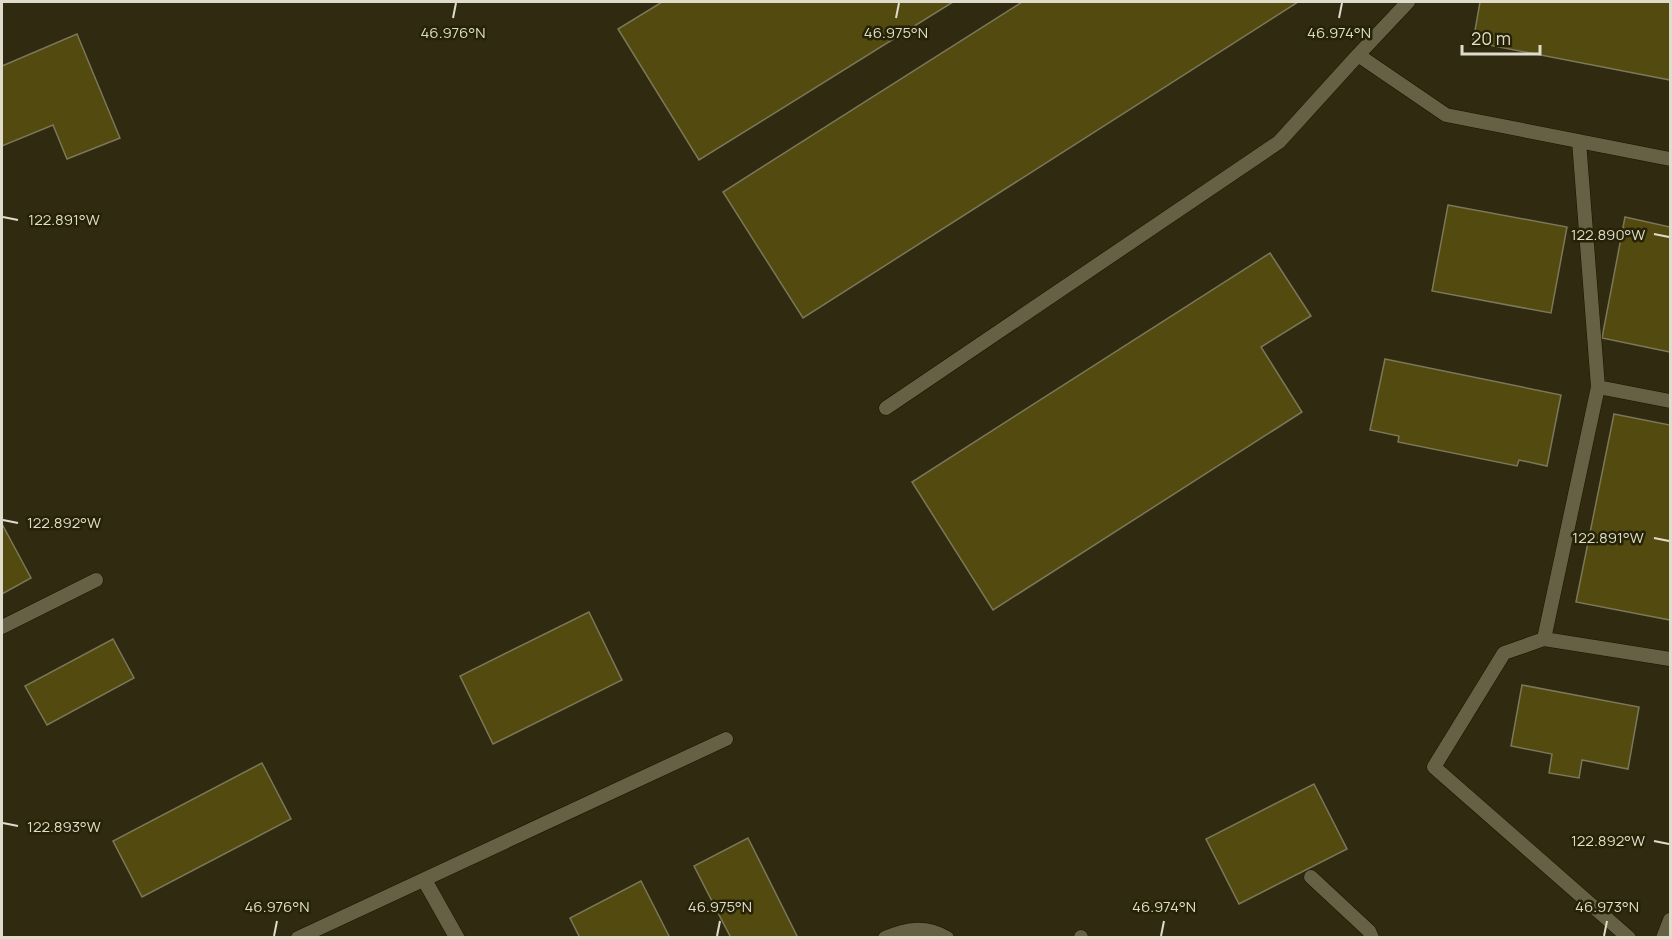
<svg xmlns="http://www.w3.org/2000/svg" width="1672" height="939" font-family="Manrope,sans-serif">
	<rect width="100%" height="100%" fill="#302b10"/>
	<path fill="#534a10" stroke="#7c7759" stroke-width="1.5" d="M662,2H953L699,160L618,29Z
		M1022,2H1298L803,318L723,192Z
		M1480,2H1670V80L1473,42Z
		M77,34L120,138L67,159L53,125L2,146V66Z
		M1448,205L1567,227L1551,313L1432,291Z
		M1625,217L1670,227V352L1602,338Z
		M1270,253L1311,316L1261,347L1302,412L993,610L912,482Z
		M1385,359L1561,395L1547,466L1519,460L1517,466L1398,442L1399,436L1370,430Z
		M1614,414L1670,425V620L1576,602Z
		M2,524L31,578L2,594Z
		M589,612L622,680L493,744L460,676Z
		M113,639L134,678L47,725L25,686Z
		M1522,685L1639,707L1628,769L1582,760L1579,778L1549,773L1552,754L1511,746Z
		M262,763L291,819L142,897L113,841Z
		M1314,784L1347,849L1239,904L1206,839Z
		M748,838L798,938H731L694,866Z
		M641,881L670,938H580L570,918Z"/>
	<g fill="none" stroke-linecap="round" stroke-linejoin="round">
		<g stroke="#181300" stroke-width="15">
			<path id="lane" d="M1408,2L1358,55L1446,115L1670,159
				M1579,141L1598,387
				M886,408L1279,142L1358,55
				M2,627L96,580
				M1544,639L1598,387L1670,401
				M1311,877L1369,931L1372,938
				M1081,937V938
				M298,938L726,739
				M885,938C907,929 925,925 947,938
				M1629,938L1434,767L1504,653L1544,639L1670,659
				M1663,938L1670,920"/>
		</g>
		<g stroke="#181300" stroke-width="16">
			<path id="street" d="M425,881L457,938"/>
		</g>
		<use href="#lane" stroke="#666144" stroke-width="14"/>
		<use href="#street" stroke="#666144" stroke-width="15"/>
	</g>
	<path fill="none" stroke="#dfdccc" stroke-width="2" d="M453,18L456,3M896,18L899,3M1339,18L1342,3M3,217L18,220M1654,234L1669,237M3,520L18,523M1654,538L1669,541M3,823L18,826M1654,841L1669,844M274,936L277,921M717,936L720,921M1161,936L1164,921M1604,936L1607,921"/>
	<g font-size="15" text-anchor="middle" fill="#dfdccc" stroke="#262206" stroke-width="5" stroke-linejoin="round" paint-order="stroke">
		<text x="453" y="38">46.976°N</text>
		<text x="896" y="38">46.975°N</text>
		<text x="1339" y="38">46.974°N</text>
		<text x="64" y="225">122.891°W</text>
		<text x="1608" y="240">122.890°W</text>
		<text x="64" y="528">122.892°W</text>
		<text x="1608" y="543">122.891°W</text>
		<text x="64" y="832">122.893°W</text>
		<text x="1608" y="846">122.892°W</text>
		<text x="277" y="912">46.976°N</text>
		<text x="720" y="912">46.975°N</text>
		<text x="1164" y="912">46.974°N</text>
		<text x="1607" y="912">46.973°N</text>
	</g>
	<rect width="1672" height="939" fill="none" stroke="#dfdccc" stroke-width="6"/>
	<path d="M1462 45v9h78v-9" fill="none" stroke="#dfdccc" stroke-width="3"/>
	<text x="1471" y="45" font-size="18" fill="#dfdccc" stroke="#262206" stroke-width="4.5" paint-order="stroke">20 m</text>
</svg>
